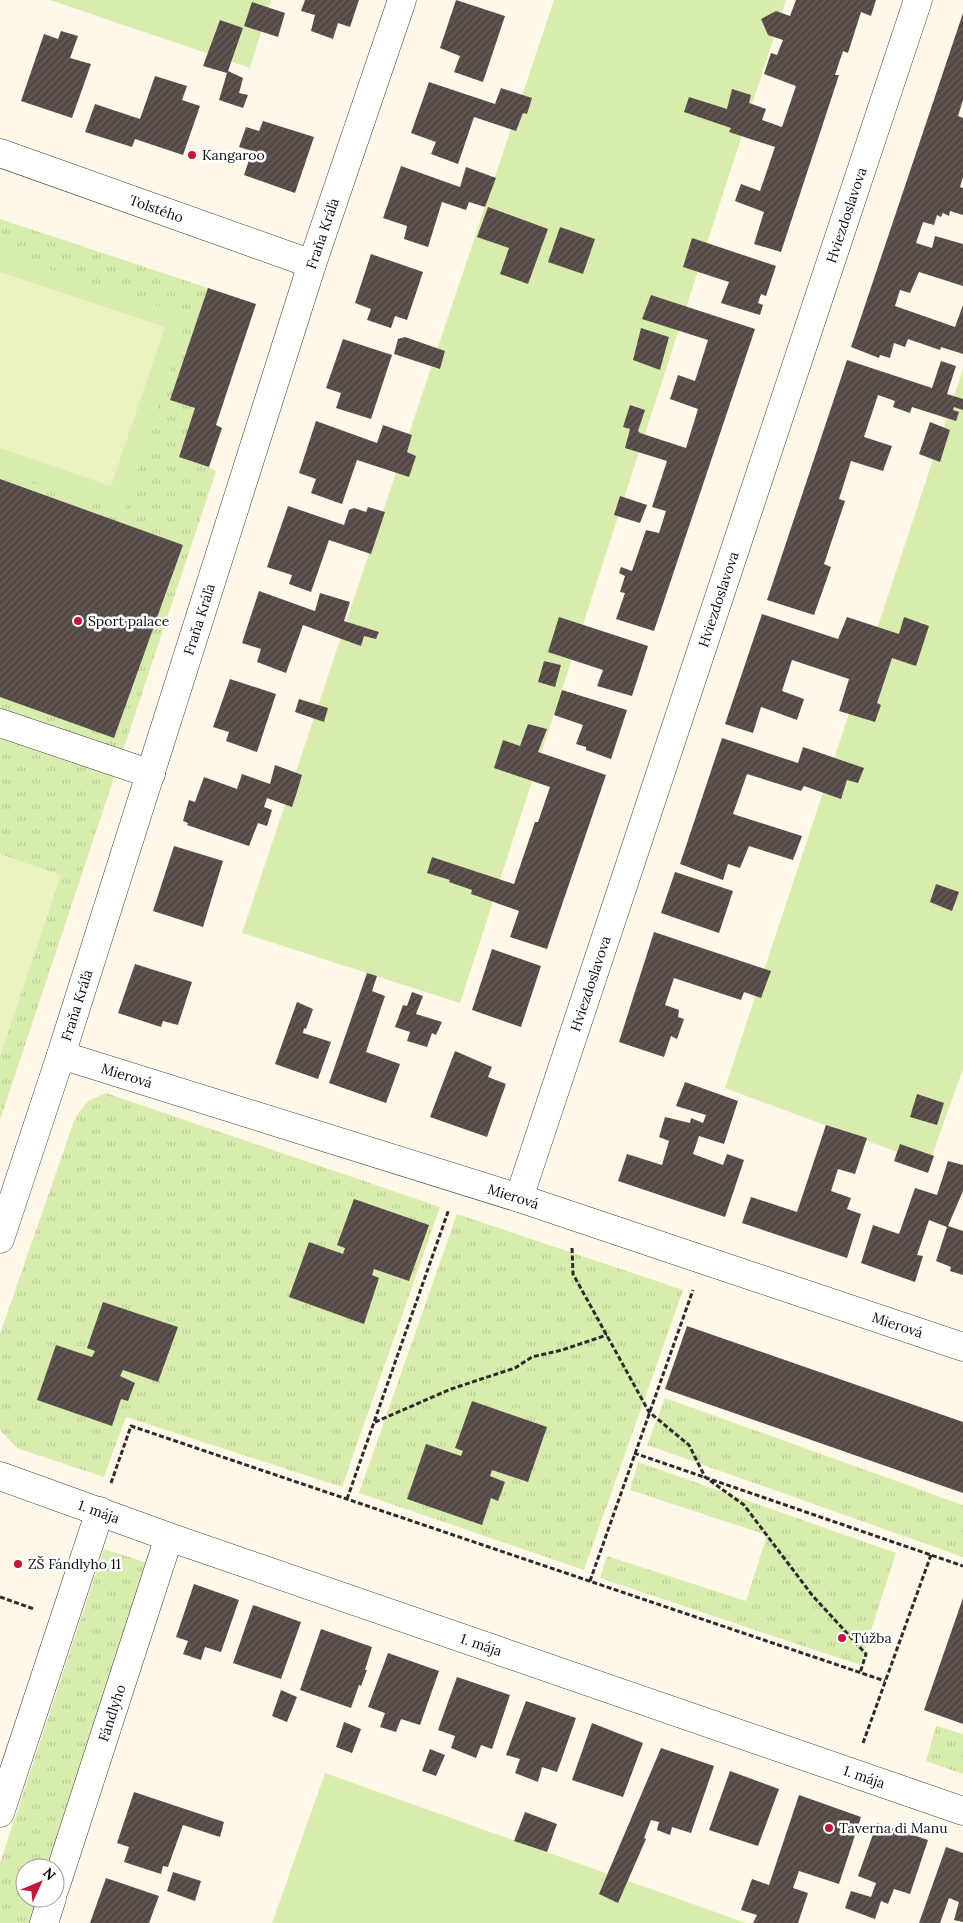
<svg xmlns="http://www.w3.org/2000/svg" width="963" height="1923" font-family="Lora,serif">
	<defs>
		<pattern id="grass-tufts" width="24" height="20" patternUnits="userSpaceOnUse" patternTransform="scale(1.25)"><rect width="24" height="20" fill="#d8edad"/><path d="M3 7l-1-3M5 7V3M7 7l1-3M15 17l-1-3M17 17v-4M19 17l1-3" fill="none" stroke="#b8ca94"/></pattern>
		<pattern id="building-hatch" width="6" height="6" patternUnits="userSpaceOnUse" patternTransform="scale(1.25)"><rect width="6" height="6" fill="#544946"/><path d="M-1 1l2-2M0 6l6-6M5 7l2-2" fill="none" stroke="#685f5c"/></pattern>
	</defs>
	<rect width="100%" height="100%" fill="#fff7e7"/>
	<path fill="url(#grass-tufts)" d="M0,219L208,288L209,467L216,471L0,1120Z
		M106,1093L440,1207L342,1487L126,1417L104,1477L17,1448L0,1430V1334L75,1118L88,1101Z
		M457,1214L683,1290L584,1570L359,1493Z
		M665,1398L963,1505V1557L647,1445Z
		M638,1462L896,1553L860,1665L600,1578L607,1556L746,1601L767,1535L630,1490Z
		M104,1549L148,1563L49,1868H25V1898H39L31,1923H0V1863Z
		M936,1726L963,1734V1774L926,1761Z"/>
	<path fill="#d8edad" d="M50,0H271L250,68Z
		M554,0H786L460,1003L242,933Z
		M0,252L188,316L124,513L0,470Z
		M963,369V1069L929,1164L725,1088Z
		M325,1773L746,1923H272Z"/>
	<path fill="#eaf3c0" d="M0,272L165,327L111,486L0,448Z
		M0,854L61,875L0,1057Z"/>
	<path fill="url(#building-hatch)" d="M305,0H359L350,27L338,23L333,39L311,31L315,15L301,11Z
		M456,0L505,16L483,82L454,72L460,56L440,48Z
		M796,0H876L871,16L861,12L848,53L843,51L835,75H839L781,252L754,244L764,212L735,201L741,184L760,191L775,147L729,132L731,128L684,112L689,97L727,109L732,89L751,95L749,103L766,109L762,120L782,127L796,86L764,74L771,53L777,55L783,40L768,35L761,19L776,11L790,16Z
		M252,2L285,13L278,37L244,26Z
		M963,13V100L958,116L963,118V177L960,187L963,188V215L950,211L949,216L943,213L941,217L937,215L934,225L923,222L916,243L932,248L935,236L963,244V286L919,272L910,293L900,290L895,306L955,327L963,305V354L941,347L940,350L908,339L905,347L894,343L890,358L880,355L879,358L851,347Z
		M220,20L243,28L228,71L243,78L239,93L248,95L243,108L219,100L227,73L203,66Z
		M61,31L78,36L70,58L91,64L72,118L21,101L44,34L58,39Z
		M155,76L187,86L182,100L200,106L183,155L135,139L132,147L85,132L95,104L140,119Z
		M429,82L495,104L501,88L532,98L527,114L523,113L516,131L474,117L458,164L431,154L436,142L411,133Z
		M263,121L314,137L295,193L244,175L252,151L239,147L246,127L259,131Z
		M401,166L460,187L466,167L496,178L485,207L469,202L466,210L442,202L428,247L404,239L407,226L383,218Z
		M488,207L548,229L528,284L500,274L509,248L477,237Z
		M560,227L595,239L583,274L548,262Z
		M692,238L776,266L766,296L761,294L758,303L763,305L760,315L721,303L729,282L683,267Z
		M371,254L423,272L407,320L395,316L391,328L367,320L371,309L355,303Z
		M208,288L256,304L216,425L222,428L209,467L179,457L195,408L170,400Z
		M651,295L755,329L654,631L616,619L625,593L620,592L625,576L619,573L621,567L632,571L646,530L659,533L666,511L652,507L667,461L625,448L630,429L623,427L630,405L645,410L638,431L640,433L686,448L698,409L670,399L678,375L695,381L708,340L642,319Z
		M641,328L669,337L660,370L633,360Z
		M405,337L445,351L440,369L394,354L398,339Z
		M343,339L392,355L371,419L336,408L341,393L326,388Z
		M847,360L932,388L941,361L956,366L947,394L963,399V410L954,407L953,410L959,412L956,421L912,407L910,413L893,407L895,401L878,395L864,437L892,446L883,471L851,461L839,499L845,501L824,564L831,567L814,615L767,600Z
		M316,421L377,443L383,425L412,435L407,452L416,456L409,477L357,460L342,504L311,493L316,479L299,473Z
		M930,422L950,430L940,462L919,454Z
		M0,479L183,545L114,738L0,697Z
		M620,496L647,505L640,523L614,515Z
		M288,506L344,525L349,510L354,508L366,512L368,507L385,512L371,554L329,540L311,592L289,584L292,575L267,567Z
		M259,591L312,610L315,611L320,593L350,602L344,621L379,632L376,639L364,636L361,646L303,625L286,673L257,662L261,649L242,643Z
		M762,614L838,639L847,617L899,634L904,617L929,626L916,666L892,658L877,703L881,705L875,722L839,711L849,679L792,660L782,691L804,699L797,720L761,707L753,733L725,724Z
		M559,617L648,646L632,696L597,686L603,670L548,652Z
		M544,661L561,665L555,687L538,682Z
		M230,679L276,694L257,752L226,741L229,732L213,727Z
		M562,690L627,710L611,759L586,750V747L576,744L583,725L554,715Z
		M299,699L328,708L324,722L295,712Z
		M528,724L547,729L538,752L606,775L547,949L510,937L519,911L471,894L472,890L449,882L450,880L427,873L432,857L514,884L535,822H538L550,787L494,768L503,740L520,746Z
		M722,738L798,763L803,747L864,768L858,783L847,780L841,799L804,786L801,791L747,774L733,814L802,836L793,860L749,846L740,868L728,864L723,880L680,864Z
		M275,765L302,775L297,792L292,807L267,798L264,807L272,810L267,826L258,823L249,846L187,825L188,823L183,821L189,800L195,802L204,777L237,789L242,774L270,784Z
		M174,846L223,861L203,927L153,911Z
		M675,872L733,891L719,933L661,913Z
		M936,884L959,892L952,911L930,902Z
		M654,932L771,971L761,998L744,992L741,1000L674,978L665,1005L679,1010L678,1017L684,1019L677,1039L671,1036L664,1057L619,1042Z
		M492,949L541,966L521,1027L472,1010Z
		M135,964L192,982L178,1025L163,1021L161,1027L118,1013Z
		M367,973L377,976L372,991L385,996L366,1052L400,1064L386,1103L329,1083Z
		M412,992L423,996L416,1014L442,1022L436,1035L432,1033L427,1047L407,1041L410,1032L395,1027L403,1005L407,1006Z
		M297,1002L313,1009L306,1029L304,1028L303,1033L331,1042L318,1079L275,1064Z
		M455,1051L492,1067L488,1077L506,1084L487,1137L430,1117Z
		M685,1082L738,1101L724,1144L699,1136L693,1154L723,1165L727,1154L744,1160L725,1217L618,1181L627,1154L662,1165L669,1141L659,1137L665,1117L690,1123L691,1118L703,1123L706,1115L676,1106Z
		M917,1094L944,1103L937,1125L910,1117Z
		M826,1125L867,1138L855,1174L838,1169L831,1191L851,1198L847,1209L861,1214L847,1258L742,1223L751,1197L797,1212Z
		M900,1144L934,1156L928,1173L894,1161Z
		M948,1161L963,1165V1191L948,1226L963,1231V1275L950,1271L951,1267L936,1261L947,1227L929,1220L917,1255L923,1256L915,1282L861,1263L873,1225L899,1234L915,1188L937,1195Z
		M354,1199L429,1225L409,1281L374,1269L372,1275L379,1278L364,1324L289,1297L309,1242L343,1254L345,1248L337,1245Z
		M103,1302L178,1327L158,1382L123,1370L120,1376L135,1383L128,1401L121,1399L112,1426L37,1400L56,1345L92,1357L95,1351L87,1348Z
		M687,1326L963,1422V1493L665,1389Z
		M472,1401L547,1427L528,1482L492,1470L490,1476L505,1482L498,1501L491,1498L482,1525L407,1499L426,1444L461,1456L463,1451L455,1448Z
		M194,1584L239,1600L221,1652L205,1647L201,1660L183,1654L188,1641L176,1637Z
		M963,1598V1724L924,1710Z
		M253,1605L301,1622L281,1679L233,1663Z
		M321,1629L372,1647L365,1670H367L361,1686L359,1685L351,1708L300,1690Z
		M388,1653L439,1671L420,1725L401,1719L396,1732L380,1727L385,1713L368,1707Z
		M457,1677L510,1695L492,1749L481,1745L476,1758L451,1748L455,1736L438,1730Z
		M281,1690L297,1697L287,1722L272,1716Z
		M526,1701L576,1718L557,1772L542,1767L538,1782L515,1773L520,1759L506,1755Z
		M344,1722L361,1729L352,1753L336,1747Z
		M592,1723L643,1743L623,1797L572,1780Z
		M661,1748L714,1766L691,1833L672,1827L670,1835L657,1830L659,1822L651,1820L644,1838L646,1839L618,1903L599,1894Z
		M430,1749L445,1755L436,1776L422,1771Z
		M730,1771L779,1789L758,1846L709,1830Z
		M134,1792L224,1822L220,1837L183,1825L168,1867L163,1866L161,1874L124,1862L129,1847L117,1843Z
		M799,1795L861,1817L839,1884L799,1871L793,1888L808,1893L798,1923H753L757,1915L741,1910L752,1879L769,1885Z
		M525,1812L557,1824L547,1852L514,1841Z
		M877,1823L928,1840L910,1894L894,1889L888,1904L881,1901L875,1919L845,1908L851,1891L871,1897L876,1883L858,1876Z
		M946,1847L963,1853V1922L954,1920L959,1902L949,1898L940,1923H919Z
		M173,1872L201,1881L195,1901L167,1891Z
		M106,1878L159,1896L149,1923H90Z"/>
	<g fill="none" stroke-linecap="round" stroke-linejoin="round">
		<g stroke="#3d3d3d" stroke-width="29">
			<g id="minor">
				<path id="s1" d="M0,153L312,264"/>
				<path d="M0,723L151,774"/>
				<path id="s2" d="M61,1055L519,1198L963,1347"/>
				<path id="s3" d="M519,1198L918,0"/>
				<path id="s4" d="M0,1239L61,1055L312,264L402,0"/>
				<path id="s5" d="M0,1476L169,1537L963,1811"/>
				<path d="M0,1813L100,1511"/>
				<path id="s6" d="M55,1888L169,1537"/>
				<path d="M44,1923L52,1898"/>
			</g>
		</g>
		<path stroke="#2c2c2c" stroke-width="3" stroke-dasharray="5 2.5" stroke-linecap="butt" d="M572,1248L573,1274L649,1412L689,1445L705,1477L744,1505L812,1595L866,1654L860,1673
			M375,1422L451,1389L515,1368L532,1357L562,1350L607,1335
			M634,1453L963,1566
			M111,1483L131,1426L885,1681
			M347,1499L449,1209
			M590,1581L693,1290
			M0,1597L34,1609
			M863,1743L931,1555"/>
		<use href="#minor" stroke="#fff" stroke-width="28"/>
	</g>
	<g fill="#c7153a" stroke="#fff" stroke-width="2">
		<circle cx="192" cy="155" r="5"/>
		<circle cx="78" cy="621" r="5"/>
		<circle cx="18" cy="1564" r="5"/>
		<circle cx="842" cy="1638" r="5"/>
		<circle cx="829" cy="1828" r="5"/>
	</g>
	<g text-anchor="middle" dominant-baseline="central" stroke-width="5" stroke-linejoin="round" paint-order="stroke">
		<g font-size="14" fill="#0a0a0a" stroke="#fff" text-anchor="start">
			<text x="202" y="155">Kangaroo</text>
			<text x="88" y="621">Sport palace</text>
			<text x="28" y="1564">ZŠ Fándlyho 11</text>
			<text x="852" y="1638">Túžba</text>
			<text x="839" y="1828">Taverna di Manu</text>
		</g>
		<g font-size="14" fill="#0a0a0a" stroke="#fff">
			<text stroke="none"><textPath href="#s1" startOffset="166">Tolstého</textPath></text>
			<text stroke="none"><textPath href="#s3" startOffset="1036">Hviezdoslavova</textPath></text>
			<text stroke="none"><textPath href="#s4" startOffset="1056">Fraňa Kráľa</textPath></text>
			<text stroke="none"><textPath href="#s3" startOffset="631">Hviezdoslavova</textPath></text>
			<text stroke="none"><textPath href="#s4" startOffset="651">Fraňa Kráľa</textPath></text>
			<text stroke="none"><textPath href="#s3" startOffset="226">Hviezdoslavova</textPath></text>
			<text stroke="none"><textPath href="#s4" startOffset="246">Fraňa Kráľa</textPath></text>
			<text stroke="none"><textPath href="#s2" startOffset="69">Mierová</textPath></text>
			<text stroke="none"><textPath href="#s2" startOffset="474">Mierová</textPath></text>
			<text stroke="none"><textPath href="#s2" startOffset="879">Mierová</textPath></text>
			<text stroke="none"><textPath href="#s5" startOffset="105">1. mája</textPath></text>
			<text stroke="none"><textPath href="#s5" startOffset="510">1. mája</textPath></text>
			<text stroke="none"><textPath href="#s6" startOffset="184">Fándlyho</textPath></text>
			<text stroke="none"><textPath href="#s5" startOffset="915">1. mája</textPath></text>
		</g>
	</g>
	<g transform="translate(40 1883) rotate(46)"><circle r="24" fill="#ffffff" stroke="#9d9d9d"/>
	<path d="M0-4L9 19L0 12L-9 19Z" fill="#c7153a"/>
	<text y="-8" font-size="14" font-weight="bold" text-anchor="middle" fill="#0a0a0a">N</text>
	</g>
</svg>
